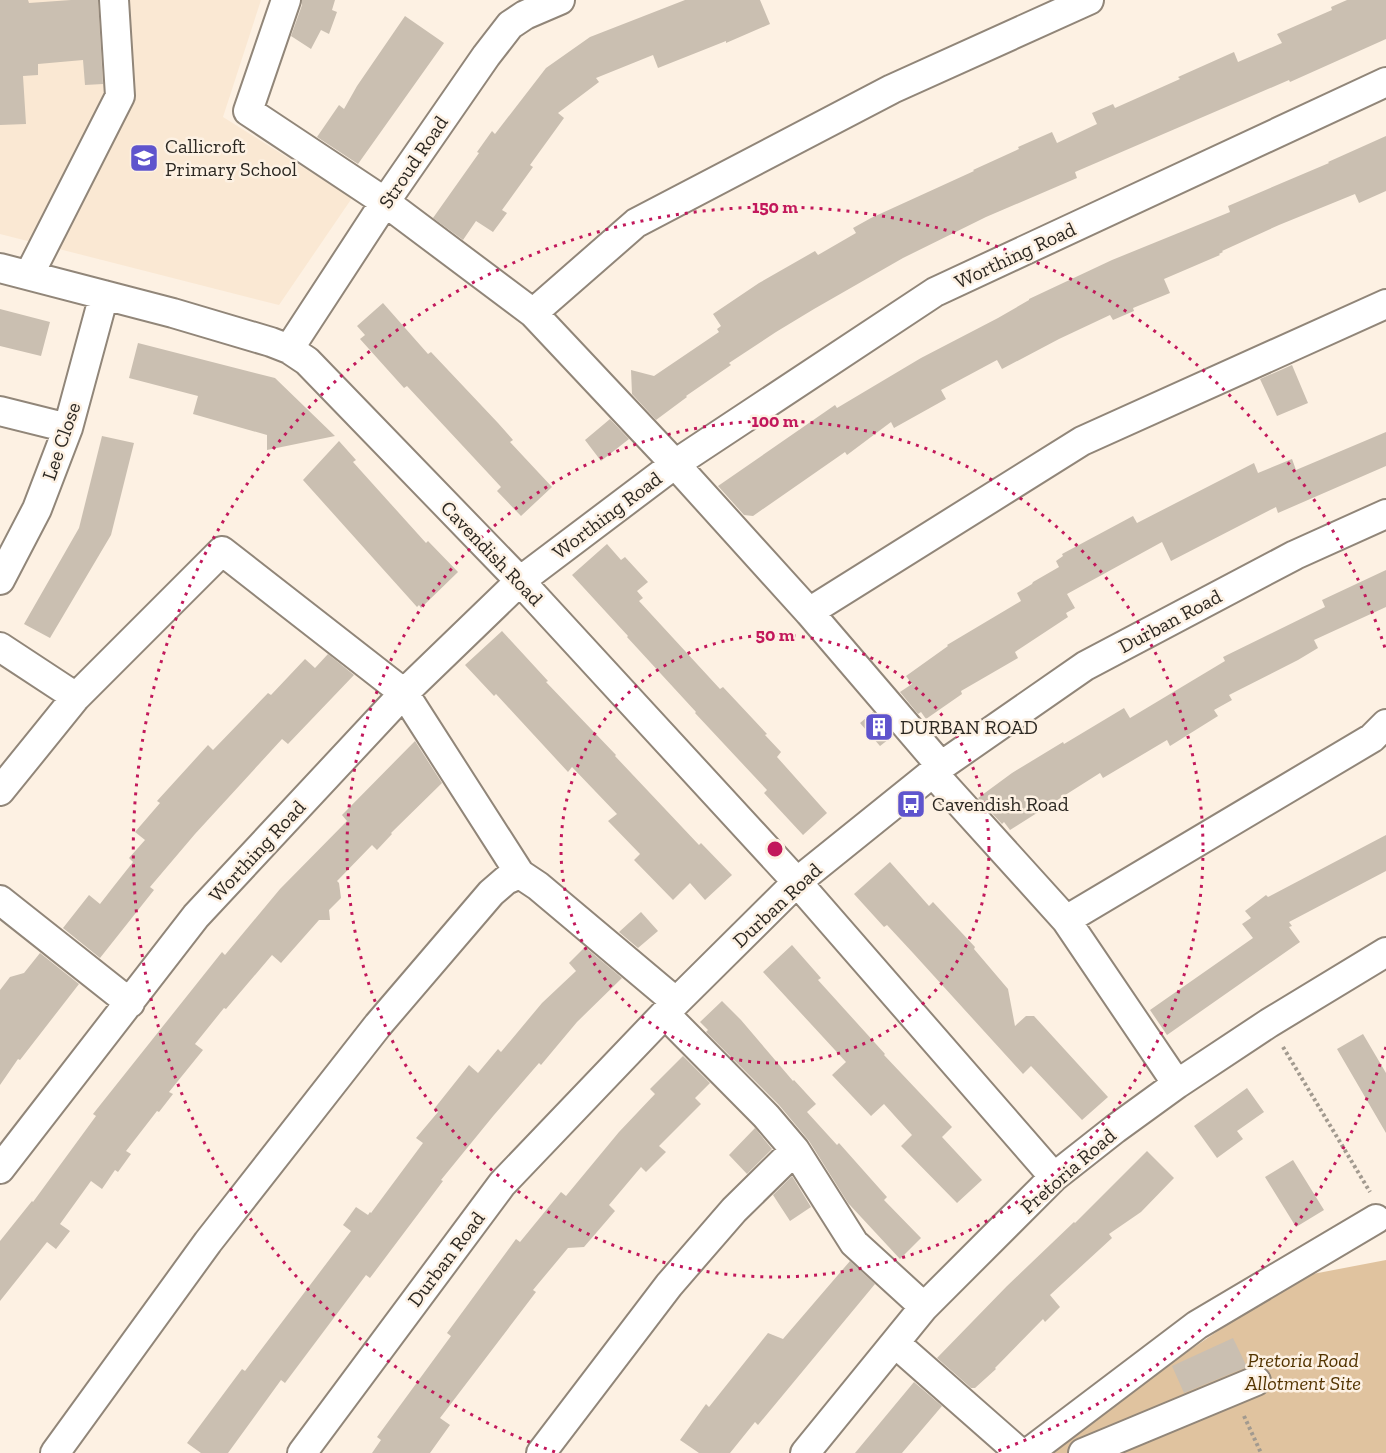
<svg xmlns="http://www.w3.org/2000/svg" width="1386" height="1453" font-family="'Zilla Slab',serif">
	<rect width="100%" height="100%" fill="#fdf1e3"/>
	<path fill="#fae8d3" d="M0,0H261L223,117L352,198L279,305L0,234Z"/>
	<path fill="#e0c39f" d="M1386,1260V1453H1039L1297,1277Z"/>
	<path fill="#cabfb1" d="M0,0H28L29,3L71,0H98L103,84L85,85L83,60L38,64V75L23,76L26,124L0,125Z
		M302,0H335L332,10L337,12L329,34L321,30L311,49L291,36L302,5Z
		M685,0H760L770,24L726,43V41L658,68L653,55L596,78L599,82L558,113L564,118L530,165L533,167L502,210L507,213L493,232L476,221L463,240L433,218L479,153L477,152L492,131L495,134L546,68L590,37Z
		M1347,0H1386V39L1290,82L1289,80L1075,172L1077,178L986,217L903,258L814,309L776,332L729,363L731,365L686,396L687,397L656,420L632,394L631,370L654,376L719,332L717,329L721,326L713,314L759,283L815,251L818,255L856,233L853,228L871,218L974,171L973,170L1019,149L1018,147L1052,132L1057,143L1097,124L1092,113L1113,104L1115,108L1180,79L1178,77L1234,52L1238,62L1282,43L1277,34L1332,10L1331,7Z
		M405,16L444,43L358,164L317,137L339,105L344,109L357,86Z
		M1386,136V191L1359,203L1355,194L1279,225L1222,251L1223,252L1219,254L1220,255L1164,279L1170,293L1133,308L1134,311L1113,320L1110,315L1059,339L1002,369L997,360L941,390L946,399L894,428L891,422L847,455L845,452L753,516L744,515L718,486L835,405L837,408L921,358L998,318L1029,300V299L1112,260L1230,212L1228,206L1329,163L1328,162Z
		M383,303L428,354L431,352L498,423L513,440L510,442L552,487L521,516L497,491L501,487L407,386L404,388L360,339L365,335L357,326Z
		M0,309L50,322L41,356L0,346Z
		M138,343L275,378L335,436L267,450V435L193,414L198,396L129,378Z
		M1292,365L1308,403L1277,416L1260,379Z
		M610,419L629,439L601,461L585,440Z
		M1386,432V466L1278,513L1276,507L1171,561L1162,542L1067,594L1075,608L1066,613L1068,617L1015,652L1018,658L961,691L962,694L926,719L921,712L918,714L900,692L912,684L906,676L948,646L947,645L1021,601L1017,593L1032,584L1033,582L1059,567L1056,561L1063,556L1062,554L1133,516L1137,523L1254,463L1258,473L1292,459L1296,470Z
		M102,436L134,443L111,535L50,638L24,624L79,528Z
		M339,441L356,460L353,462L426,543L428,541L458,572L421,608L419,605L417,607L303,480Z
		M607,544L621,560L625,557L648,582L637,591L643,598L639,601L720,689L723,687L767,734L765,735L781,752L777,757L827,813L803,835L764,793L767,790L695,713L696,712L627,637L628,636L572,575Z
		M1386,570V607L1314,640L1318,648L1298,660L1229,695L1232,700L1214,710L1218,716L1170,746L1167,740L1103,778L1100,773L1010,830L1004,822L1002,824L978,798L1012,773L1063,742L1064,744L1124,708L1130,718L1225,661L1223,657L1325,607L1322,600Z
		M502,631L548,681L546,682L616,755L615,756L699,845L701,843L732,875L705,900L690,883L673,900L634,860L640,854L608,821L617,814L572,767L568,772L496,694L494,696L465,665Z
		M328,654L354,675L288,744L282,739L195,834L150,887L154,890L100,958L63,928L89,895L100,904L114,886L133,862L129,858L145,840L135,832L160,803L157,801L208,745L213,750L268,693L271,695L305,659L315,668Z
		M873,712L893,736L880,746L860,723Z
		M415,741L442,783L391,833L392,834L377,850L372,845L339,879L337,881L339,883L341,898L329,910L330,920H319L281,963L272,955L226,1009L224,1008L195,1044L203,1050L169,1092L173,1094L159,1112L157,1111L126,1151L131,1154L118,1172L115,1170L102,1189L91,1181L60,1224L70,1231L56,1249L47,1242L0,1301V1241L32,1201L33,1202L96,1116L93,1114L222,952L225,955L280,889L347,821L342,815Z
		M1386,835V871L1289,922L1292,926L1289,927L1300,942L1167,1035L1150,1010L1253,938L1242,924L1251,918L1245,911L1266,895L1268,897Z
		M890,862L929,906L933,902L975,947L974,949L1008,989L1015,1026L1026,1016H1034L1108,1097L1082,1120L1031,1066L1023,1074L913,953L887,925L884,927L854,894Z
		M641,912L658,931L638,948L619,932Z
		M792,945L821,978L818,980L885,1054L884,1055L952,1127L942,1137L982,1180L957,1203L901,1146L912,1135L884,1104L871,1116L832,1075L846,1062L763,972Z
		M585,947L622,978L577,1022L541,1065L539,1063L494,1115L441,1180L443,1181L370,1278L366,1275L285,1383L281,1380L228,1453H201L187,1443L242,1369L245,1371L351,1231L343,1225L356,1207L368,1215L370,1212L371,1213L423,1143L416,1138L438,1112L434,1109L469,1065L478,1073L498,1049L501,1052L542,1003L576,971L569,963Z
		M40,953L79,984L20,1060L18,1059L0,1085V990L10,977L24,973Z
		M722,1001L741,1020L793,1081L794,1080L816,1104L807,1112L837,1145L839,1143L887,1197L884,1200L921,1238L900,1259L848,1203L809,1141L779,1105L706,1032L708,1030L700,1022Z
		M1363,1034L1386,1073V1133L1337,1049Z
		M683,1056L710,1083L695,1098L701,1104L659,1146L666,1152L646,1172L641,1167L609,1205L615,1211L584,1247L568,1248L533,1290L536,1292L440,1418L450,1425L430,1453H372L381,1440L377,1437L451,1336L447,1333L516,1239L520,1242L561,1192L566,1196L619,1132L655,1094L650,1089Z
		M1247,1088L1264,1112L1237,1131L1243,1139L1217,1158L1194,1126Z
		M755,1128L772,1149L747,1174L729,1155Z
		M1147,1151L1174,1178L1141,1212L1109,1234L1112,1238L1050,1295L1060,1307L1045,1322L1043,1319L995,1368L996,1369L975,1388H971L937,1358L1007,1286L1074,1222L1075,1223Z
		M1293,1160L1324,1210L1296,1227L1265,1177Z
		M792,1176L811,1207L790,1221L773,1195Z
		M850,1261L875,1284L758,1425L755,1422L730,1453H699L680,1440L706,1404L709,1407L768,1333L783,1339Z
		M1233,1338L1247,1367L1184,1393L1172,1366Z
		M914,1382L942,1406L902,1453H855Z"/>
	<g fill="none" stroke-linecap="round" stroke-linejoin="round">
		<g stroke="#918679" stroke-width="32">
			<path id="minor" d="M286,0L248,111L385,202L533,313L675,464L809,612L941,766
				M0,268L173,313L271,342L289,349L307,361L520,581L797,882L1054,1177
				M29,275L120,96L114,0
				M533,313L636,223L892,89L1089,0
				M289,349L385,202L486,56L510,25L525,15L560,0
				M0,411L68,428
				M0,580L37,509L68,428L104,295
				M809,612L1082,441L1386,304
				M0,647L76,697
				M933,773L1066,920L1177,1084
				M0,791L76,697L222,551L404,693L520,874L538,886L676,1002
				M0,900L130,1003
				M1066,920L1372,738L1386,724
				M665,1014L766,1116L795,1150L854,1243L924,1307
				M0,1169L196,916L404,693L520,581L675,464L935,292L1386,82
				M895,1343L1020,1453
				M55,1453L208,1242L378,1025L491,893L506,880L520,874
				M302,1453L502,1184L676,1002L797,882L941,766L1085,666L1295,555L1386,514
				M541,1453L669,1285L734,1210L795,1150
				M805,1453L924,1307L1054,1177L1115,1129L1177,1084L1269,1023L1386,952
				M1028,1453L1197,1325L1376,1219
				M1083,1453L1256,1381"/>
		</g>
		<path stroke="#a29a8f" stroke-width="4" stroke-dasharray="3 3" stroke-linecap="butt" d="M1283,1047L1370,1192
			M1244,1416L1261,1453"/>
		<use href="#minor" stroke="#fff" stroke-width="28"/>
	</g>
	<g fill="none" stroke="#c2185b" stroke-width="3" stroke-dasharray="3 6">
		<circle cx="775" cy="849" r="214"/>
		<circle cx="775" cy="849" r="428"/>
		<path d="M1386 1047A642 642 0 0 1 995 1452M555 1452A642 642 0 1 1 1386 651"/>
	</g>
	<defs>
		<g id="school-square" transform="scale(1.5)"><rect x="-9" y="-9" width="18" height="18" rx="4" fill="#5f54cd" stroke="#fdf1e3"/><path d="M0-5L7-2L0 1L-7-2ZM-4 1L0 2.5L4 1V4Q0 6-4 4Z" fill="#fff"/></g>
		<g id="building-square" transform="scale(1.5)"><rect x="-9" y="-9" width="18" height="18" rx="4" fill="#5f54cd" stroke="#fdf1e3"/><path d="M-4-6H4V6H1V3H-1V6H-4ZM-2.5-4.3h1.7v1.8h-1.7ZM.8-4.3h1.7v1.8H.8ZM-2.5-1h1.7V.8h-1.7ZM.8-1h1.7V.8H.8Z" fill="#fff"/></g>
		<g id="bus-square" transform="scale(1.5)"><rect x="-9" y="-9" width="18" height="18" rx="4" fill="#5f54cd" stroke="#fdf1e3"/><path d="M-5-6H5V4H4V6H2V4H-2V6H-4V4H-5ZM-3.5-4V0h7V-4ZM-3.5 1.2v1.5H-2V1.2ZM2 1.2v1.5H3.5V1.2Z" fill="#fff"/></g>
	</defs>
	<g fill-rule="evenodd">
		<use href="#school-square" x="144" y="158"/>
		<use href="#building-square" x="879" y="727"/>
		<use href="#bus-square" x="911" y="804"/>
	</g>
	<g text-anchor="middle" dominant-baseline="central" stroke-width="5" stroke-linejoin="round" paint-order="stroke">
		<g font-size="20" fill="#2c2822" stroke="#fdf1e3" text-anchor="start">
			<text x="165" y="146">Callicroft<tspan x="165" dy="23">Primary School</tspan></text>
			<text x="900" y="727">DURBAN ROAD</text>
			<text x="932" y="804">Cavendish Road</text>
		</g>
		<g font-size="20" fill="#2c2822" stroke="#fdf1e3">
			<text transform="translate(413 162) rotate(-56)">Stroud Road</text>
			<text transform="translate(1015 255) rotate(-25)">Worthing Road</text>
			<text transform="translate(61 441) rotate(-71)">Lee Close</text>
			<text transform="translate(607 515) rotate(-37)">Worthing Road</text>
			<text transform="translate(492 553) rotate(46)">Cavendish Road</text>
			<text transform="translate(1170 621) rotate(-28)">Durban Road</text>
			<text transform="translate(257 851) rotate(-47)">Worthing Road</text>
			<text transform="translate(777 905) rotate(-43)">Durban Road</text>
			<text transform="translate(1068 1171) rotate(-41)">Pretoria Road</text>
			<text transform="translate(446 1259) rotate(-53)">Durban Road</text>
		</g>
		<g font-size="20" font-style="italic" fill="#533400" stroke="#fdf1e3">
			<text x="1303" y="1360">Pretoria Road<tspan x="1303" dy="23">Allotment Site</tspan></text>
		</g>
	</g>
	<circle cx="775" cy="849" r="9" fill="#c2185b" stroke="#fdf1e3" stroke-width="3"/>
	<g font-size="18" text-anchor="middle" font-weight="bold" fill="#c2185b" stroke="#fdf1e3" stroke-width="5" stroke-linejoin="round" paint-order="stroke">
		<text x="775" y="213">150 m</text>
		<text x="775" y="427">100 m</text>
		<text x="775" y="641">50 m</text>
	</g>
</svg>
